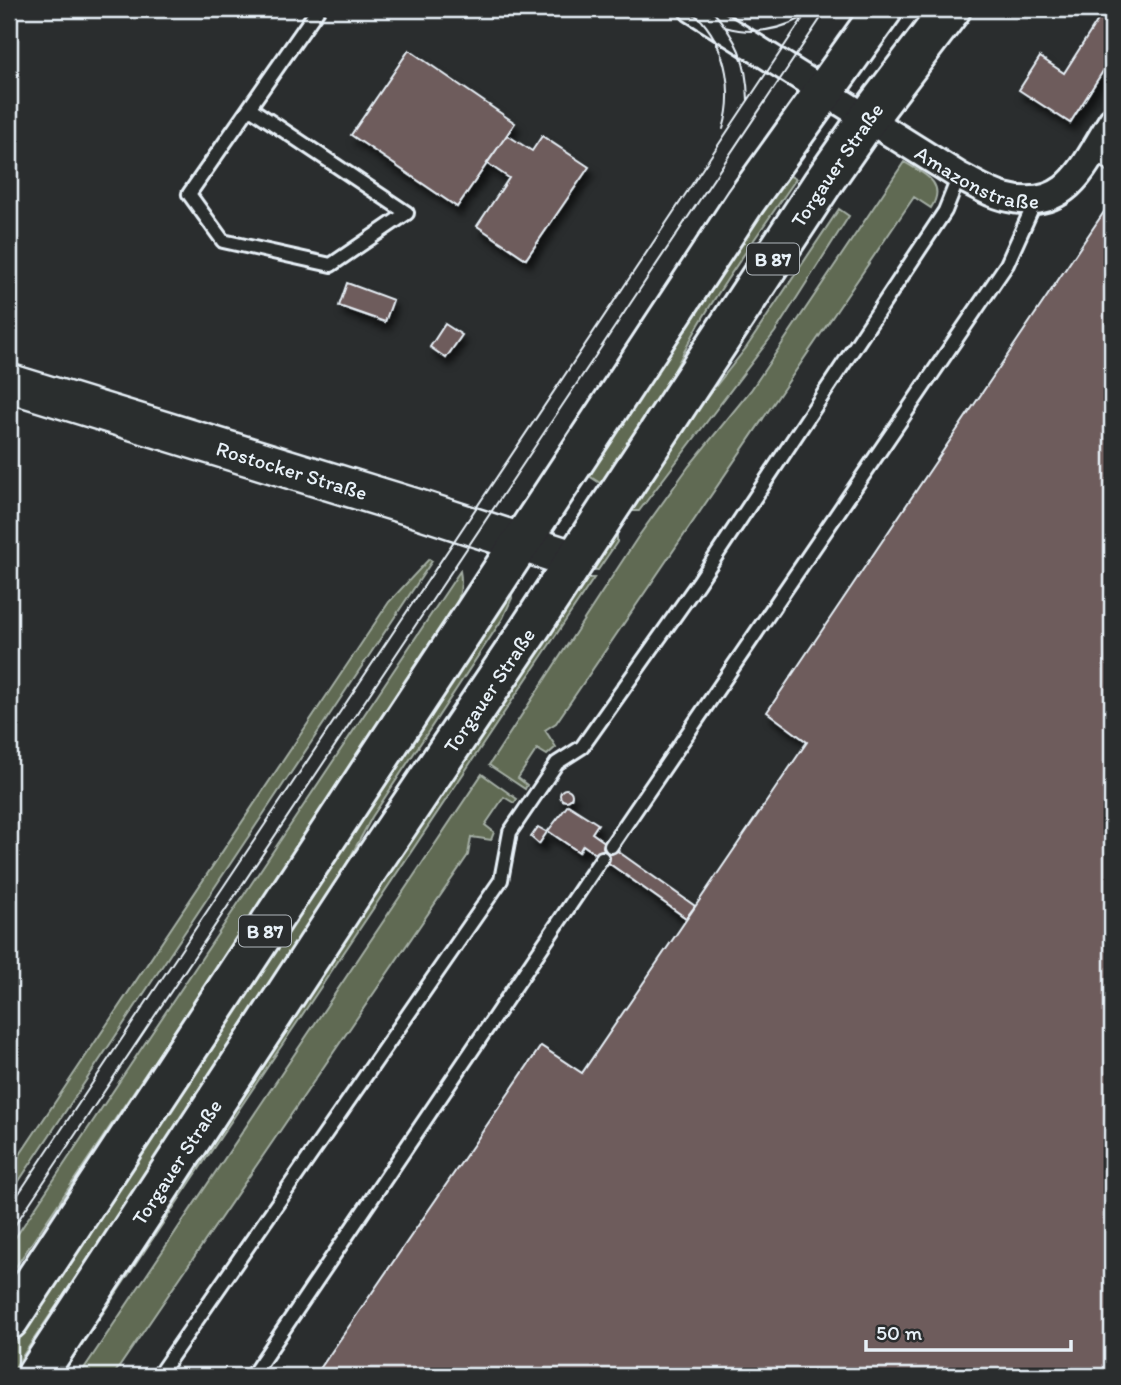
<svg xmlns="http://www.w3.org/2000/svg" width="1121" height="1385" font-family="Itim,sans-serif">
	<defs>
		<filter id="shadow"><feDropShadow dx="4.5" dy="8" stdDeviation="3.5" flood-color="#0009"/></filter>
	</defs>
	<rect width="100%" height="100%" fill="#2a2d2e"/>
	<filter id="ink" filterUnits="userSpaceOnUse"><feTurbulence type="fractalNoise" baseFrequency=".0143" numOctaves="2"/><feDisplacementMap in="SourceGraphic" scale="14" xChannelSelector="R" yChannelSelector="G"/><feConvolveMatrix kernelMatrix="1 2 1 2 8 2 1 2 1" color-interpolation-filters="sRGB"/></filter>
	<g filter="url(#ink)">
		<path fill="#616b52" stroke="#a4aea5" stroke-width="2" d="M904,162C922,173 948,182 931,208L914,197L556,723L545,730L556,747L547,755L537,749L518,778L527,785L525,789L489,765L638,537L689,466L751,390Z
			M783,172L796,179C764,226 730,272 701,321C680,356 629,466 600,483L583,472Z
			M839,209L849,216L775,332L639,511H633L627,506L650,469L746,348Z
			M617,530V542L598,570L585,569Z
			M429,559L432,561L9,1196V1171L389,602Z
			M460,571C464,591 456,607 447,625L9,1277V1247Z
			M582,574L587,578H594L61,1376H47Z
			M511,587L512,598L503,618L372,817L314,924L9,1376V1334Z
			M482,774L517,799L514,803L504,797L485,825L494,832L491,840L471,837L468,855L113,1376H79Z"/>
		<path fill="#6e5b5b" stroke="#e8f1f8" stroke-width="2" filter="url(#shadow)" d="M1105,9H1112V57L1070,123L1019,90L1040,57L1064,73Z
			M409,50L515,123L457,207L351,135Z
			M507,135L532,151L542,136L589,167L526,259L477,226L509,178L487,163Z
			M1112,200V1376H315L541,1046L582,1073L807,742L767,712Z
			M347,283L393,300L385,322L339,306Z
			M445,324L462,335L446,358L430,347Z
			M560 795a6 6 0 1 1 12 0a6 6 0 1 1-12 0Z
			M568,805L598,824L592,833L695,906L686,918L583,845L579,852L548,831Z
			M538,827L547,832L539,844L531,837Z"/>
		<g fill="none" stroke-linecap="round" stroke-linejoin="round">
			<g stroke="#e8f1f8" stroke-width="18">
				<path id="service" d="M250,108L407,213L331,265L223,241L189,194L318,9
					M1092,152L1112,165
					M611,846L1007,264L1035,202
					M158,1376L501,880L510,832L557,763L582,747L698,583L945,211L959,176
					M252,1376L602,858"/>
			</g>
			<g stroke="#e8f1f8" stroke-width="32">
				<g id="minor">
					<path id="s1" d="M693,9L959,176C973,183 988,193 1004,197C1068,214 1083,166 1112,121"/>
				</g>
			</g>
			<g stroke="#e8f1f8" stroke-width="42">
				<g id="secondary">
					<path id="s2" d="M9,383L416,508L575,560"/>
				</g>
			</g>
			<g stroke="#e8f1f8" stroke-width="44">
				<g id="primary">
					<path d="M9,1320L745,202L883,9"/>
					<path id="s3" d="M36,1376L366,872L527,633L822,184L868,118L951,9"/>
				</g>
			</g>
			<use href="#service" stroke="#2a2d2e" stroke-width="12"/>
			<use href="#minor" stroke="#2a2d2e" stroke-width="26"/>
			<use href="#secondary" stroke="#2a2d2e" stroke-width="37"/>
			<use href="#primary" stroke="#2a2d2e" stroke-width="38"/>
			<path stroke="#e8f1f8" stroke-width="2" d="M684,9C690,12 698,16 702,21C727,50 734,93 723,129
				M711,9C737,39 747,60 748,100
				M715,9C738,15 764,20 787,9
				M725,27C752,35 777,31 802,18
				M9,1208L809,9
				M9,1234L827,9"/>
		</g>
	</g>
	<g text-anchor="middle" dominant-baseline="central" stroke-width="6" stroke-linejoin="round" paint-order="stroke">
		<g fill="#2a2d2e" stroke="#afb6bb" stroke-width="2">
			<rect x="747" y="243.5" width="52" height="31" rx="5"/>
			<rect x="239" y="915.5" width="52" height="31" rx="5"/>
		</g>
		<g font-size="19" font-weight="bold" fill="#e8f1f8">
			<text x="773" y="259">B 87</text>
			<text x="265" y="931">B 87</text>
		</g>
		<g font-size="21" fill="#e8f1f8" stroke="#2a2d2e">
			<text stroke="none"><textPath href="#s3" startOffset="1452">Torgauer Straße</textPath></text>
			<text stroke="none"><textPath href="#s1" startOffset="332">Amazonstraße</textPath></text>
			<text stroke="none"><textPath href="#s2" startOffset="296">Rostocker Straße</textPath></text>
			<text stroke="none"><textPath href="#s3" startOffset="822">Torgauer Straße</textPath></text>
			<text stroke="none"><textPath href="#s3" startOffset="256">Torgauer Straße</textPath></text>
		</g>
	</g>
	<rect width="1121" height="1385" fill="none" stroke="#2a2d2e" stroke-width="35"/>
	<rect x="18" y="18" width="1086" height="1350" fill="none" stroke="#e8f1f8" stroke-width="2.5" filter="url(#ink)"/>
	<path d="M866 1340v10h205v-10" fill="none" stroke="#e8f1f8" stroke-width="3.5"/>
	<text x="876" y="1340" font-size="21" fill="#e8f1f8" stroke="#2a2d2e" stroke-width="5" paint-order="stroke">50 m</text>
</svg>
